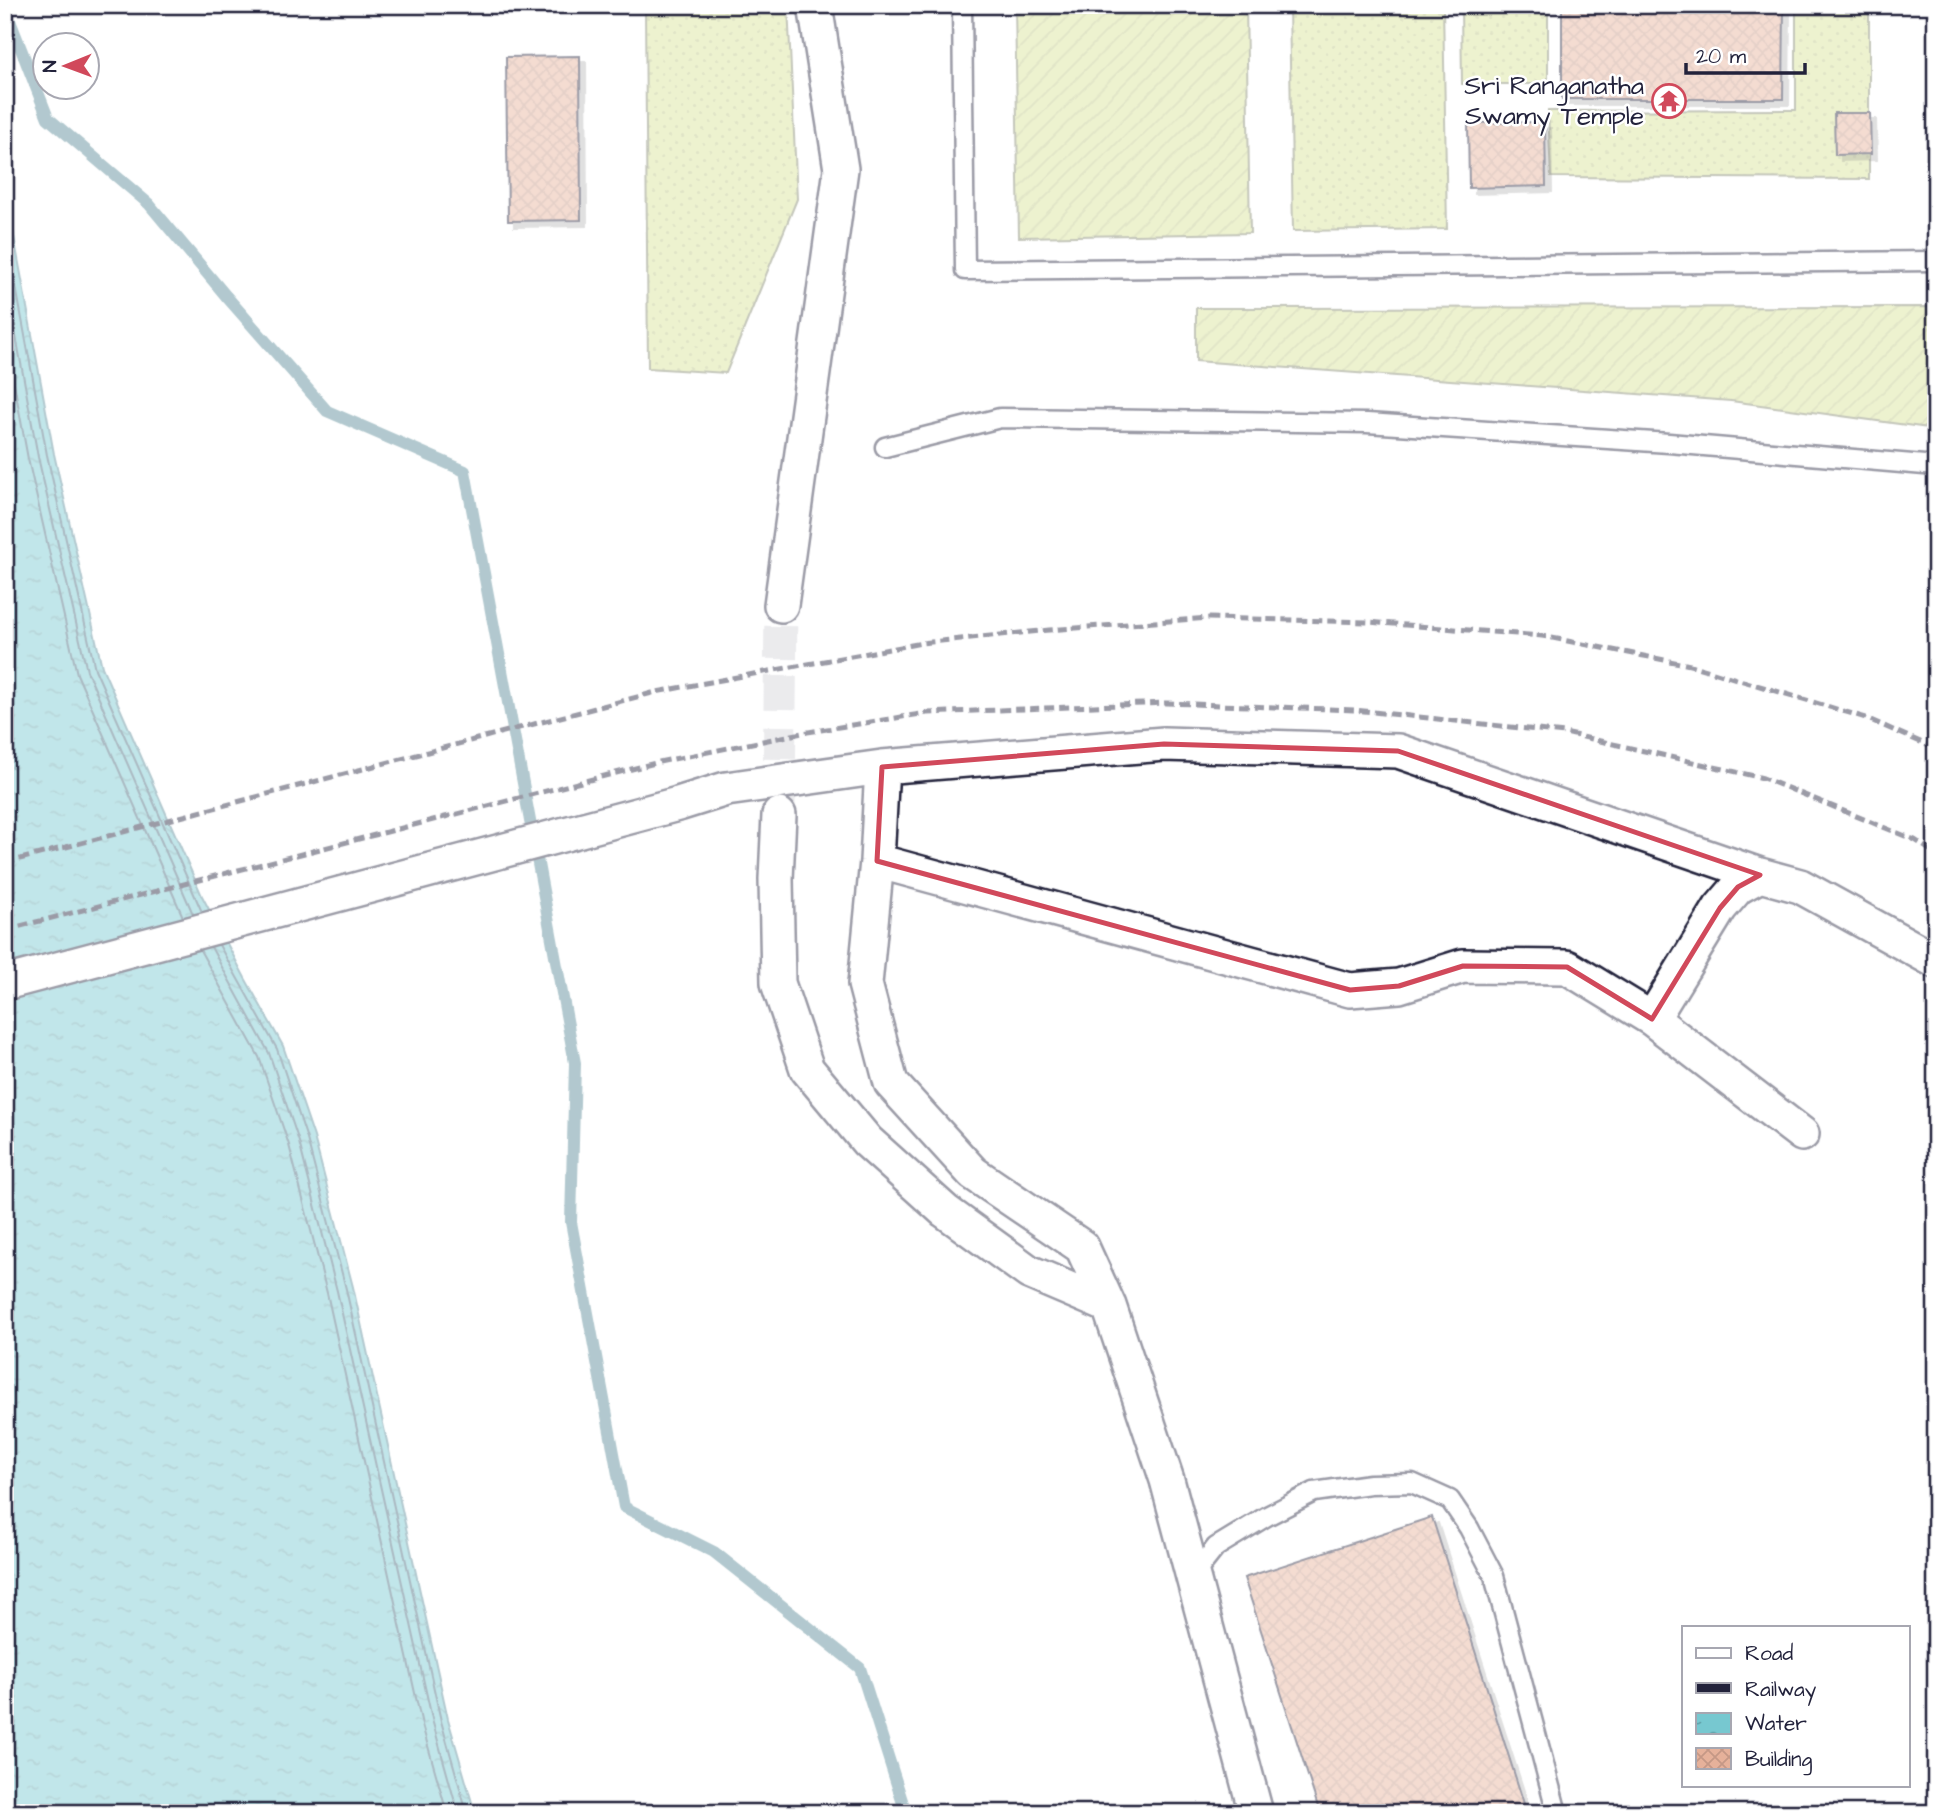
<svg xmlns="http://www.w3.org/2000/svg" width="1941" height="1818" font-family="'Architects Daughter',sans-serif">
	<defs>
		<pattern id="grass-dots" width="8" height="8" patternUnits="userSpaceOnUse" patternTransform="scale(1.75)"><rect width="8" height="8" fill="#d8e396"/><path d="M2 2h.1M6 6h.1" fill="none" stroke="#b9c282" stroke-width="1.8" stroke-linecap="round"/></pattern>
		<pattern id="garden-furrows" width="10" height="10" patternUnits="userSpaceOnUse" patternTransform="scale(1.75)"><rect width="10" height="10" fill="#d8e396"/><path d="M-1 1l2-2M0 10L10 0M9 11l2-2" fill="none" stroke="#b9c282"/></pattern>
		<pattern id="water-ripples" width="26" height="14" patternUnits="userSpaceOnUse" patternTransform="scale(1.75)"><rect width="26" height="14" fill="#77c8d0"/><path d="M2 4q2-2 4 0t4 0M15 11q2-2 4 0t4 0" fill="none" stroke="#61a2aa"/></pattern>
		<pattern id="building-cross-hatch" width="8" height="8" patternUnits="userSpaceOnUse" patternTransform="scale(1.75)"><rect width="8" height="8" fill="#e6b19a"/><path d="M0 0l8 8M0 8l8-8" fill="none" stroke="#c59886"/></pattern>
		<filter id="shadow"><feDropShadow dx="6" dy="6" stdDeviation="0" flood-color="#0004"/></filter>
	</defs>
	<rect width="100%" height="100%" fill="#fff"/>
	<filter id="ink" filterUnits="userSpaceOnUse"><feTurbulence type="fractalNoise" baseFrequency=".0143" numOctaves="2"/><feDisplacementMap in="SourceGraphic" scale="14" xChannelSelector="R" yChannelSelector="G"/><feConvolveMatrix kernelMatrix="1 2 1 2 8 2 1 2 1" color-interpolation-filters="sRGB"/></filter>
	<g filter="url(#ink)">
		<path fill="url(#grass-dots)" stroke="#7d8268" stroke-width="2" d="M656,5H788L797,199L726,373L648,368L645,7Z
			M1289,5H1443L1447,229L1293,231Z
			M1461,5H1548V84H1462Z
			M1796,5H1869V179L1551,177L1548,111L1796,110Z"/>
		<path fill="url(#garden-furrows)" stroke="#7d8268" stroke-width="2" d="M1015,5H1246L1250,233L1019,237Z
			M1936,307V429L1731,401L1196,361V308Z"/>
		<path fill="url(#water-ripples)" stroke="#558694" stroke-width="2" d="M5,165L8,204L54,454L102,667L202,896L245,978L283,1046L314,1137L353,1287L448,1719L475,1813H5Z"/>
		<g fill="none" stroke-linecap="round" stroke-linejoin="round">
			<path stroke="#446477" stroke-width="2" d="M5,227L47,455L95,669L202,912
				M5,275L38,457L87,671L193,914
				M5,334L28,459L77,674L183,917
				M219,945L277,1049L307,1139L346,1289L441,1721L467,1813
				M211,947L269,1053L299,1142L337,1291L433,1723L458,1813
				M200,950L259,1057L289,1145L327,1293L422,1725L447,1813"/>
			<path stroke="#558694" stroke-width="12" d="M5,8L48,118L149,204L226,296L327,411L465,471L575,1063L571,1222L624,1507L714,1552L860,1668L906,1813"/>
		</g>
		<path fill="url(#building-cross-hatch)" stroke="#22223b" stroke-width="2" filter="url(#shadow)" d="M1562,5H1784L1783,99H1562Z
			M580,56L581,220L508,221L506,57Z
			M1834,113H1870L1871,154L1835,155Z
			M1545,122L1546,186L1469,188L1468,123Z
			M1432,1517L1527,1813H1320L1244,1578Z"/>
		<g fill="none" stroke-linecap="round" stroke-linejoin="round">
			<path stroke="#d3d3d8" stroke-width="33" stroke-dasharray="33 17" stroke-linecap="butt" d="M779,809L781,605"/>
			<g stroke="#22223b" stroke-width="23">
				<path id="service" d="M962,5L965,270L1936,261
					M885,447L1000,418L1367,423L1669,443L1936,466
					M1193,1576L1216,1547L1267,1516L1314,1492L1370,1484L1412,1483L1450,1500L1469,1528L1494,1576L1557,1813"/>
			</g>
			<g stroke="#22223b" stroke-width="38">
				<path id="minor" d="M781,605L841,169L815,5
					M882,767L877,861L865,984L891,1083L973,1173L1082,1247L1109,1306L1167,1480L1256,1813
					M779,815L776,879L778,983L807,1069L867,1141L945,1211L1029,1272L1109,1306
					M877,861L1350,990L1399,986L1463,966L1567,967L1652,1019L1802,1134
					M5,983L678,804L726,789L882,767L1164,744L1398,751L1760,875L1800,886L1936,961
					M1652,1019L1720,908L1738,887L1760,875"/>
			</g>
			<use href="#service" stroke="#fff" stroke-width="18"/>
			<use href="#minor" stroke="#fff" stroke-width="33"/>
			<path stroke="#22223b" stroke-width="5" stroke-dasharray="10 5" stroke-linecap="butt" d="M5,863L656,692L922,643L1049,630L1209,618L1368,622L1542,636L1690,665L1866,718L1936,749
				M5,930L659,762L802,733L927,713L1166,703L1355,710L1565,733L1763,778L1915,840L1936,854"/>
		</g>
	</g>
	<path d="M0 0H1941V1818H0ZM1164,744L1398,751L1760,875L1738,887L1720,908L1652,1019L1567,967L1463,966L1399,986L1350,990L877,861L882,767Z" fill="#fff" fill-opacity=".55" fill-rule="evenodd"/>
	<path fill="none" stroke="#d1495b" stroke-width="5" stroke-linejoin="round" d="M1164,744L1398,751L1760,875L1738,887L1720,908L1652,1019L1567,967L1463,966L1399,986L1350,990L877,861L882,767Z"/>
	<defs>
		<g id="temple-ring" transform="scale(1.75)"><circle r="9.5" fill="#fff" stroke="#d1495b" stroke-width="1.5"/><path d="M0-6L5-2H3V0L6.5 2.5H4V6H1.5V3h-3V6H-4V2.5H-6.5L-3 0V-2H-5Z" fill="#d1495b"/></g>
	</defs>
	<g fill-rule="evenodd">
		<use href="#temple-ring" x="1669" y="101"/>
	</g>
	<g text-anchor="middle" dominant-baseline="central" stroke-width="5" stroke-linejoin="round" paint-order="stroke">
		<g font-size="26" fill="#22223b" stroke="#fff" text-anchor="end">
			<text x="1644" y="86">Sri Ranganatha<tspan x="1644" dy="30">Swamy Temple</tspan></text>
		</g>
	</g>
	<rect width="1941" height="1818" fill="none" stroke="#fff" stroke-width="28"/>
	<rect x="14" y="14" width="1913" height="1790" fill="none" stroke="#22223b" stroke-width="2.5" filter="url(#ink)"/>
	<rect x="1682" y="1626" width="228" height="161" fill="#ffffff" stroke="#a7a7b1" stroke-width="2"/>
	<rect x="1696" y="1648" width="35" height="10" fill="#ffffff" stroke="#a7a7b1" stroke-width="2"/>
	<text x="1745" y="1660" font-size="21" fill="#22223b">Road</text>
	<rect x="1696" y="1683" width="35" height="10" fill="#22223b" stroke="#a7a7b1" stroke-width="2"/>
	<text x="1745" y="1696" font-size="21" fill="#22223b">Railway</text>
	<rect x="1696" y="1713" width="35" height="21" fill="url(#water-ripples)" stroke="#a7a7b1" stroke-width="2"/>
	<text x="1745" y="1730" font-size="21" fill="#22223b">Water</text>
	<rect x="1696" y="1748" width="35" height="21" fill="url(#building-cross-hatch)" stroke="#a7a7b1" stroke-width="2"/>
	<text x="1745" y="1766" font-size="21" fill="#22223b">Building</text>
	<g transform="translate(66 66) rotate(269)"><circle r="33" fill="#ffffff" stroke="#a7a7b1" stroke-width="2"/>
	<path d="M0-5L12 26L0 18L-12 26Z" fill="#d1495b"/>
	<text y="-10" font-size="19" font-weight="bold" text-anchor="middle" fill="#22223b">N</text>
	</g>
	<path d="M1686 63v10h119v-10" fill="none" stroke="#22223b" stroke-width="3.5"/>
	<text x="1696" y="63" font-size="21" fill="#22223b" stroke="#ffffff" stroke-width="5" paint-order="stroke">20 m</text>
</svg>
